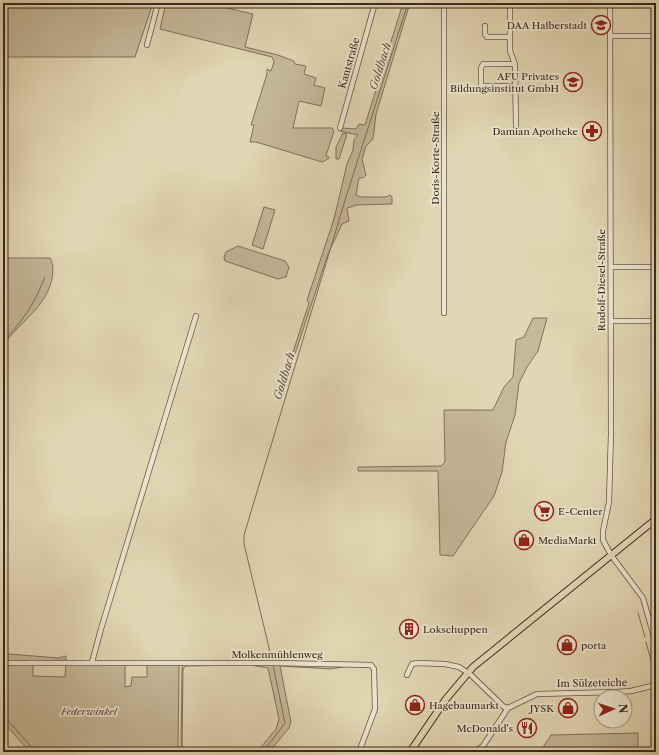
<svg xmlns="http://www.w3.org/2000/svg" width="659" height="755" font-family="'Libre Caslon Text',serif">
	<rect width="100%" height="100%" fill="#e2d7b4"/>
	<filter id="stains"><feTurbulence type="fractalNoise" baseFrequency=".005" numOctaves="4"/><feColorMatrix values="0 0 0 0 .2 0 0 0 0 .09 0 0 0 0 .02 0 0 0 .5 -.17"/></filter>
	<radialGradient id="worn" r=".72"><stop offset=".6" stop-color="#630" stop-opacity="0"/><stop offset="1" stop-color="#630" stop-opacity=".3"/></radialGradient>
	<path fill="#c5b99a" stroke="#80715c" d="M3,3H153L135,57H3Z
		M166,3H205L253,14L245,47L278,55L294,61L295,64L306,66L304,74L316,78L314,85L325,88L321,106L299,101L293,128H332L334,131L326,156L329,157L328,159L322,162L256,142H250L254,125H251L267,74V69L271,71L274,62L272,57L160,29Z
		M403,3H410L376,114L373,139L366,146L362,159L366,175L363,178H359L356,195L361,197H386L390,195L392,197V204L357,205L347,208L349,221L342,224L328,254L295,354L293,352L309,303L307,300L334,219L347,164L353,150L354,140L358,135L340,131L342,128L356,129L359,124L365,125Z
		M343,133L347,134L339,159H336V147Z
		M264,207L275,210L263,249L252,245Z
		M238,246L285,261L289,267L286,277L278,279L225,261L224,257L226,252Z
		M3,258H50C57,269 50,291 42,301C31,317 15,329 3,345Z
		M533,318H547L538,351L527,367L519,383L515,415L506,442L502,472L494,496L453,556L440,555L438,471H358V467L441,466L445,462L444,410H493L504,387L513,377L516,340L524,337Z
		M9,654L58,658L66,656V660L3,662V656Z
		M33,663V676L65,677L66,663L125,664V687L131,686L132,677H147V664L179,665L178,748L155,749L147,751V749H130L129,752H30L3,722V665Z
		M185,664L348,666L331,669L280,666L291,722L289,728L269,752H257L276,729L279,719L268,668L250,665L186,666L183,669L182,751L178,752L181,750L182,667Z
		M638,733V752H540L551,735Z"/>
	<g fill="none" stroke-linecap="round" stroke-linejoin="round">
		<path stroke="#7d6e59" stroke-width="1" d="M3,342C23,320 34,305 45,277
			M638,613L645,637
			M646,642L656,679
			M272,660L244,544V535L346,197L408,3
			M3,715L36,752
			M263,752L285,723L273,665"/>
		<g stroke="#645443" stroke-width="6">
			<path id="minor" d="M510,3V51L515,64L516,126
				M610,3L611,433L609,502L603,531V540L611,555L643,598L656,644
				M485,26V34L487,37H510
				M610,36H656
				M147,45L158,3
				M515,86H483L481,85V68L483,64H515
				M340,128L375,3
				M611,267H656
				M444,313V3
				M611,321H656
				M92,662L101,629L196,316
				M3,663H274L371,665L374,669L375,709L359,752
				M407,675L412,664L417,663L445,664L459,667L471,675L504,707L508,708L537,694L617,692L631,691L656,685
				M470,752L479,749L483,746L508,708"/>
		</g>
		<g stroke="#3a291d" stroke-width="8">
			<path id="major" d="M410,752L446,699L473,667L656,519"/>
		</g>
		<use href="#minor" stroke="#ece5ce" stroke-width="4.5"/>
		<use href="#major" stroke="#e2d7b4" stroke-width="6"/>
	</g>
	<defs>
		<g id="school-ring" transform="scale(1)"><circle r="9.5" fill="#ece5ce" stroke="#8f2418" stroke-width="1.5"/><path d="M0-5L7-2L0 1L-7-2ZM-4 1L0 2.5L4 1V4Q0 6-4 4Z" fill="#8f2418"/></g>
		<g id="university-ring" transform="scale(1)"><circle r="9.5" fill="#ece5ce" stroke="#8f2418" stroke-width="1.5"/><path d="M0-5L7-2L0 1L-7-2ZM-4 1L0 2.5L4 1V4Q0 6-4 4Z" fill="#8f2418"/></g>
		<g id="pharmacy-ring" transform="scale(1)"><circle r="9.5" fill="#ece5ce" stroke="#8f2418" stroke-width="1.5"/><path d="M-2-6h4v4h4v4h-4v4h-4v-4h-4v-4h4Z" fill="#8f2418"/></g>
		<g id="supermarket-ring" transform="scale(1)"><circle r="9.5" fill="#ece5ce" stroke="#8f2418" stroke-width="1.5"/><path d="M-6-5.5h2.5l.6 2H6L4.5 2H-2.5L-4.4-4H-6ZM-1.5 3.2a1.3 1.3 0 1 0 .1 0ZM3 3.2a1.3 1.3 0 1 0 .1 0Z" fill="#8f2418"/></g>
		<g id="shop-ring" transform="scale(1)"><circle r="9.5" fill="#ece5ce" stroke="#8f2418" stroke-width="1.5"/><path d="M-5-2.5h2.3a2.7 3.5 0 0 1 5.4 0H5L5.5 6h-11ZM-1.5-2.5h3a1.5 2.3 0 0 0-3 0Z" fill="#8f2418"/></g>
		<g id="building-ring" transform="scale(1)"><circle r="9.5" fill="#ece5ce" stroke="#8f2418" stroke-width="1.5"/><path d="M-4-6H4V6H1V3H-1V6H-4ZM-2.5-4.3h1.7v1.8h-1.7ZM.8-4.3h1.7v1.8H.8ZM-2.5-1h1.7V.8h-1.7ZM.8-1h1.7V.8H.8Z" fill="#8f2418"/></g>
		<g id="restaurant-ring" transform="scale(1)"><circle r="9.5" fill="#ece5ce" stroke="#8f2418" stroke-width="1.5"/><path d="M-5-6h1v4h1v-4h1v4h1v-4h1v5L-1.5 .5V6h-2V.5L-5-1ZM5-6V6H3V1.5H1.5Q1.5-4 5-6Z" fill="#8f2418"/></g>
	</defs>
	<g fill-rule="evenodd">
		<use href="#school-ring" x="601" y="25"/>
		<use href="#university-ring" x="573" y="82"/>
		<use href="#pharmacy-ring" x="592" y="131"/>
		<use href="#supermarket-ring" x="544" y="511"/>
		<use href="#shop-ring" x="524" y="540"/>
		<use href="#building-ring" x="409" y="629"/>
		<use href="#shop-ring" x="567" y="645"/>
		<use href="#shop-ring" x="415" y="705"/>
		<use href="#shop-ring" x="568" y="708"/>
		<use href="#restaurant-ring" x="527" y="728"/>
	</g>
	<g text-anchor="middle" dominant-baseline="central" stroke-width="3.5" stroke-linejoin="round" paint-order="stroke">
		<g font-size="10" fill="#3a291d" stroke="#ece5ce" text-anchor="end">
			<text x="587" y="25">DAA Halberstadt</text>
			<text x="559" y="76">AFU Privates<tspan x="559" dy="12">Bildungsinstitut GmbH</tspan></text>
			<text x="578" y="131">Damian Apotheke</text>
			<text x="558" y="511" text-anchor="start">E-Center</text>
			<text x="538" y="540" text-anchor="start">MediaMarkt</text>
			<text x="423" y="629" text-anchor="start">Lokschuppen</text>
			<text x="581" y="645" text-anchor="start">porta</text>
			<text x="429" y="705" text-anchor="start">Hagebaumarkt</text>
			<text x="554" y="708">JYSK</text>
			<text x="513" y="728">McDonald's</text>
		</g>
		<g font-size="10" fill="#3a291d" stroke="#ece5ce">
			<text transform="translate(349 63) rotate(-74)">Kantstraße</text>
			<text transform="translate(435 158) rotate(-90)">Doris-Korte-Straße</text>
			<text transform="translate(601 280) rotate(-90)">Rudolf-Diesel-Straße</text>
			<text x="277" y="654">Molkenmühlenweg</text>
			<text transform="translate(592 683) rotate(-1)">Im Sülzeteiche</text>
		</g>
		<g font-size="10" font-style="italic" fill="#564636" stroke="#ece5ce">
			<text x="89" y="711">Federwinkel</text>
		</g>
		<g font-size="11" font-style="italic" fill="#5b4c3b" stroke="#ece5ce">
			<text transform="translate(380 66) rotate(-72)">Goldbach</text>
			<text transform="translate(284 376) rotate(-73)">Goldbach</text>
		</g>
	</g>
	<rect width="659" height="755" fill="none" stroke="#e2d7b4" stroke-width="16"/>
	<rect x="4" y="4" width="651" height="747" fill="none" stroke="#3a291d" stroke-width="2"/>
	<rect x="8" y="8" width="643" height="739" fill="none" stroke="#3a291d"/>
	<g transform="translate(613 709) rotate(87)"><circle r="19" fill="#ece5ce" stroke="#a59a87"/>
	<path d="M0-3L7 15L0 10L-7 15Z" fill="#8f2418"/>
	<text y="-6" font-size="11" font-weight="bold" text-anchor="middle" fill="#3a291d">N</text>
	</g>
	<rect width="100%" height="100%" filter="url(#stains)"/>
	<rect width="100%" height="100%" fill="url(#worn)"/>
</svg>
